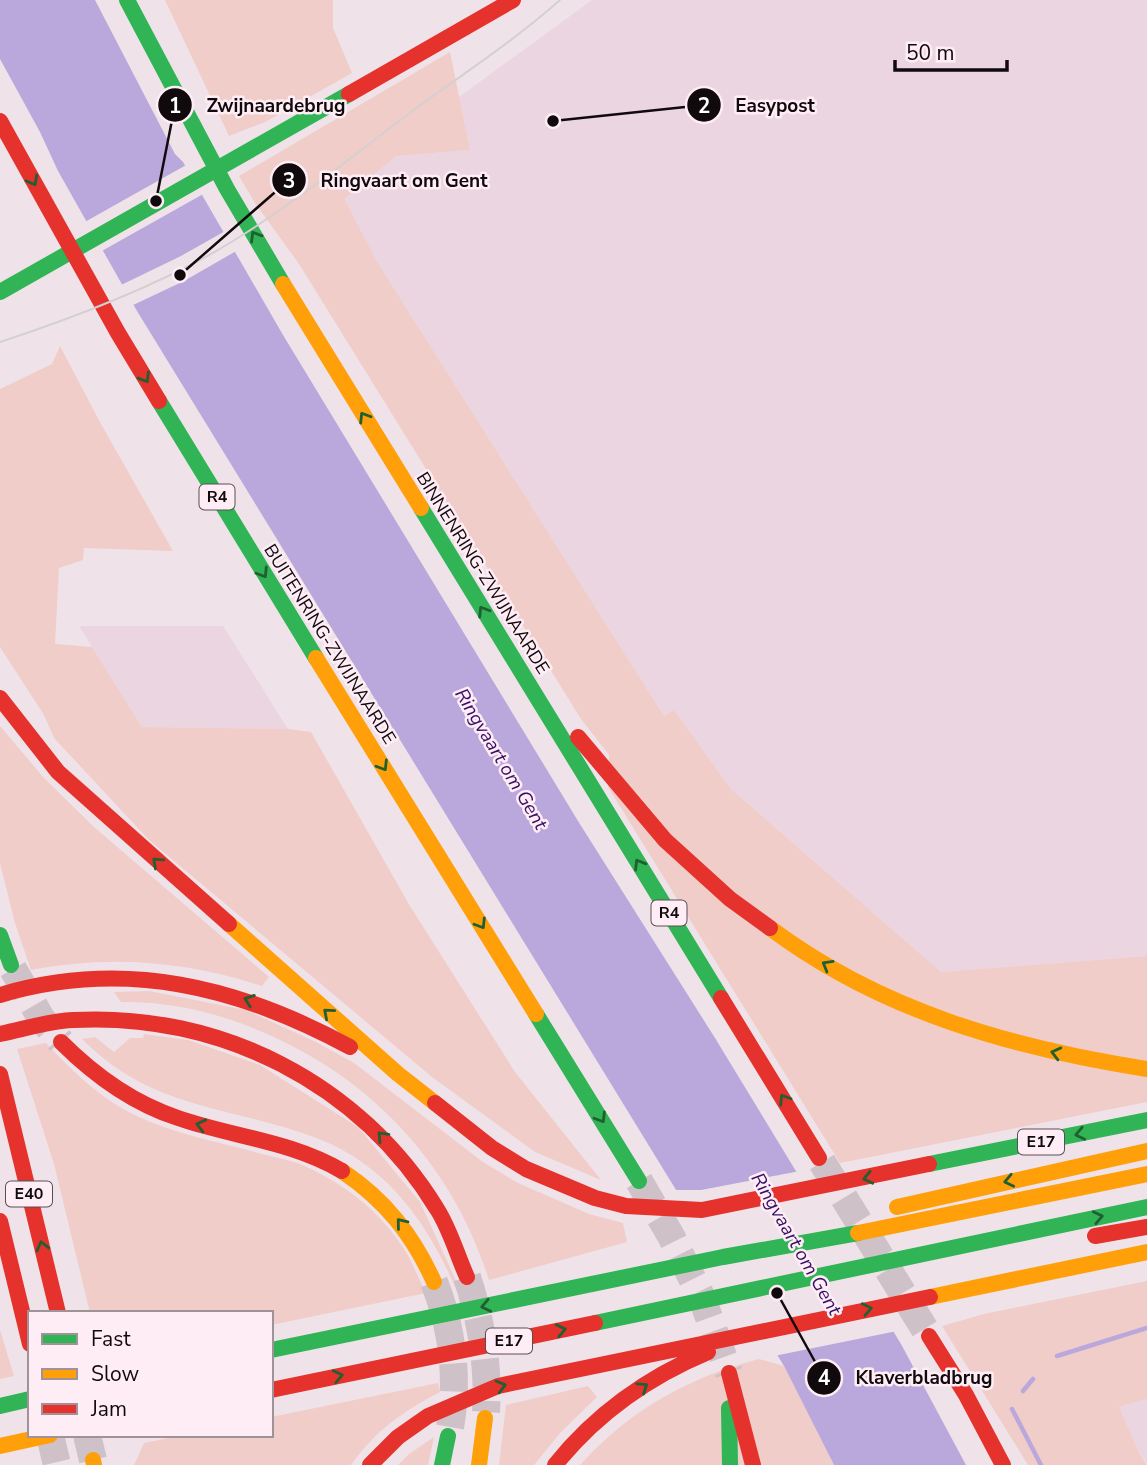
<svg xmlns="http://www.w3.org/2000/svg" width="1147" height="1465" font-family="'Nunito Sans',sans-serif">
	<rect width="100%" height="100%" fill="#efe3e9"/>
	<path fill="#ead5e0" d="M592,0H1147V956L941,972L731,789L674,710L664,716L376,260L343,199L396,156L470,150L459,97Z
		M79,626H223L288,729L142,727Z
		M1147,1399V1463L1137,1449L1119,1407Z"/>
	<path fill="#f0cdc8" d="M165,0H333V28L352,73L265,122L229,136Z
		M450,52L470,150L396,156L344,199L376,260L664,716L674,710L731,789L941,972L1147,956V1102L840,1163L608,787L609,755L581,719L299,264L255,203L239,176Z
		M60,346L101,424L173,551L84,548L83,560L59,568L55,644L92,647L142,727L288,729L311,732L410,906L515,1072L601,1180L535,1152L432,1077L149,840L54,738L44,715L0,647V389L52,364Z
		M0,726L44,778L94,827L269,977L262,986C183,961 112,955 31,970L15,923L0,863Z
		M149,991L246,1010L316,1042L354,1063L483,1162L518,1183L589,1214L623,1223L627,1242L489,1280C453,1165 371,1077 260,1031C216,1012 168,1001 121,1002L114,992Z
		M144,1034L188,1040L260,1065L358,1127L420,1202L459,1287H455C428,1223 386,1165 319,1139C232,1105 154,1112 82,1039L95,1037L114,1052L130,1038H143Z
		M46,1043C73,1072 101,1099 137,1116C175,1134 218,1142 259,1153C272,1157 287,1159 300,1164C340,1181 378,1209 402,1246C412,1260 418,1278 426,1293L271,1325V1313H90L54,1164L17,1049Z
		M1147,1281V1399L1119,1407L1137,1449L1147,1465H1028L942,1326L984,1314Z
		M0,1330L14,1376L0,1379Z
		M759,1359L784,1366L834,1465H580C630,1410 687,1378 759,1359Z
		M438,1383L440,1392C402,1412 376,1430 351,1465H134L144,1443L183,1435H271V1417Z
		M588,1386L597,1397L561,1432L534,1465H499L506,1405Z
		M434,1437L428,1465H398L409,1454Z"/>
	<path fill="#baa8dc" d="M0,0H95L175,154L183,162L283,335L578,821L715,1038L901,1344L966,1465H834L784,1366L137,311L58,171L40,132L0,59Z"/>
	<path fill="#efe3e9" d="M188,164L205,193L100,252L83,223Z
		M227,230L238,250L184,281L131,306L119,286L181,256Z
		M800,1171L897,1331L774,1356L674,1190H701Z"/>
	<g fill="none" stroke-linecap="round" stroke-linejoin="round">
		<path stroke="#baa8dc" stroke-width="4.5" d="M1057,1356L1147,1328
			M1023,1391L1033,1379
			M1012,1409L1041,1465"/>
		<path stroke="#cec2c8" stroke-width="28" stroke-dasharray="28 14" stroke-linecap="butt" d="M13,969L41,1018L61,1042
			M822,1162L929,1336
			M639,1181L671,1236L702,1298L729,1373
			M467,1277C481,1320 489,1366 486,1412
			M434,1282C452,1327 459,1378 450,1427
			M50,1435L57,1465
			M87,1435L93,1460"/>
		<path stroke="#30b455" stroke-width="16" d="M127,0L227,189L283,284
			M0,292L349,94
			M159,401L316,658
			M421,508L721,998
			M0,935L11,965
			M536,1014L639,1181
			M929,1164L1147,1120
			M595,1323L1147,1207
			M271,1350L723,1257L858,1233
			M0,1406L30,1399
			M729,1408L730,1465
			M442,1465L448,1436"/>
		<path stroke="#ff9f0a" stroke-width="16" d="M283,284L421,508
			M316,658L536,1014
			M229,924L398,1074L435,1103
			M770,928C881,1011 1012,1048 1147,1069
			M342,1171C385,1200 413,1235 434,1282
			M897,1207L1147,1151
			M858,1233L1147,1174
			M930,1297L1147,1252
			M0,1446L50,1435
			M93,1460L94,1465
			M479,1465L485,1418"/>
		<path stroke="#e5322d" stroke-width="16" d="M349,94L513,0
			M0,121L118,333L159,401
			M0,698L58,772L229,924
			M578,737L665,840L730,899L770,928
			M0,995C125,958 239,987 350,1047
			M721,998L819,1158
			M0,1034C24,1029 49,1021 73,1020C220,1012 360,1083 437,1209C450,1229 457,1255 467,1277
			M61,1042C95,1076 132,1103 178,1118C233,1137 291,1141 342,1171
			M0,1074L58,1313
			M435,1103L492,1148L526,1169L595,1198L626,1206L702,1210L929,1164
			M0,1221L30,1344
			M1095,1236L1147,1227
			M929,1336L966,1395L1003,1465
			M729,1373L753,1465
			M271,1390L595,1323
			M370,1465L398,1437L428,1416L498,1386L930,1297
			M555,1465C596,1414 648,1377 708,1352"/>
		<path stroke="#d4d0d2" stroke-width="2" d="M0,342C73,318 144,291 211,254C283,213 349,159 415,109C463,74 515,40 560,0"/>
	</g>
	<defs><path id="oneway-chevron" d="M-2-3.5L2.5 0L-2 3.5" fill="none" stroke-width="1.6" stroke-linecap="round" stroke-linejoin="round" transform="scale(1.75)"/></defs>
	<g stroke="#205f31">
		<use href="#oneway-chevron" transform="translate(33 181) rotate(61)"/>
		<use href="#oneway-chevron" transform="translate(255 236) rotate(-121)"/>
		<use href="#oneway-chevron" transform="translate(145 378) rotate(59)"/>
		<use href="#oneway-chevron" transform="translate(364 417) rotate(-122)"/>
		<use href="#oneway-chevron" transform="translate(263 573) rotate(58)"/>
		<use href="#oneway-chevron" transform="translate(483 611) rotate(-122)"/>
		<use href="#oneway-chevron" transform="translate(383 766) rotate(58)"/>
		<use href="#oneway-chevron" transform="translate(157 862) rotate(-138)"/>
		<use href="#oneway-chevron" transform="translate(639 864) rotate(-121)"/>
		<use href="#oneway-chevron" transform="translate(481 924) rotate(58)"/>
		<use href="#oneway-chevron" transform="translate(827 965) rotate(-150)"/>
		<use href="#oneway-chevron" transform="translate(249 1000) rotate(-161)"/>
		<use href="#oneway-chevron" transform="translate(328 1013) rotate(-139)"/>
		<use href="#oneway-chevron" transform="translate(1056 1053) rotate(-166)"/>
		<use href="#oneway-chevron" transform="translate(784 1099) rotate(-122)"/>
		<use href="#oneway-chevron" transform="translate(601 1118) rotate(58)"/>
		<use href="#oneway-chevron" transform="translate(201 1125) rotate(-166)"/>
		<use href="#oneway-chevron" transform="translate(1080 1134) rotate(168)"/>
		<use href="#oneway-chevron" transform="translate(382 1136) rotate(-134)"/>
		<use href="#oneway-chevron" transform="translate(868 1178) rotate(168)"/>
		<use href="#oneway-chevron" transform="translate(1009 1181) rotate(168)"/>
		<use href="#oneway-chevron" transform="translate(1098 1217) rotate(-12)"/>
		<use href="#oneway-chevron" transform="translate(401 1223) rotate(-129)"/>
		<use href="#oneway-chevron" transform="translate(42 1246) rotate(-104)"/>
		<use href="#oneway-chevron" transform="translate(486 1306) rotate(168)"/>
		<use href="#oneway-chevron" transform="translate(867 1309) rotate(-12)"/>
		<use href="#oneway-chevron" transform="translate(561 1330) rotate(-12)"/>
		<use href="#oneway-chevron" transform="translate(338 1376) rotate(-12)"/>
		<use href="#oneway-chevron" transform="translate(501 1386) rotate(-15)"/>
		<use href="#oneway-chevron" transform="translate(643 1387) rotate(-34)"/>
	</g>
	<g text-anchor="middle" dominant-baseline="central" stroke-width="5" stroke-linejoin="round" paint-order="stroke">
		<g fill="#ffedf6" stroke="#584e53" stroke-width="2">
			<rect x="199.5" y="484.5" width="35" height="25" rx="5"/>
			<rect x="651.5" y="900.5" width="35" height="25" rx="5"/>
			<rect x="1018" y="1129.5" width="46" height="25" rx="5"/>
			<rect x="6" y="1181.5" width="46" height="25" rx="5"/>
			<rect x="486" y="1328.5" width="46" height="25" rx="5"/>
		</g>
		<g font-size="16" font-weight="bold" fill="#110a0d">
			<text x="217" y="497">R4</text>
			<text x="669" y="913">R4</text>
			<text x="1041" y="1142">E17</text>
			<text x="29" y="1194">E40</text>
			<text x="509" y="1341">E17</text>
		</g>
		<g font-size="18" fill="#110a0d" stroke="#ffedf6">
			<text transform="translate(483 573) rotate(58)">BINNENRING-ZWIJNAARDE</text>
			<text transform="translate(330 644) rotate(58)">BUITENRING-ZWIJNAARDE</text>
		</g>
		<g font-size="19" font-style="italic" fill="#351065" stroke="#ffedf6">
			<text transform="translate(501 759) rotate(59)">Ringvaart om Gent</text>
			<text transform="translate(796 1244) rotate(60)">Ringvaart om Gent</text>
		</g>
	</g>
	<path fill="none" stroke="#110a0d" stroke-width="2.5" d="M156 201L175 105M553 121L704 105M180 275L289 180M777 1293L824 1378"/>
	<g fill="#110a0d" stroke="#ffedf6" stroke-width="2.5">
		<circle cx="156" cy="201" r="7"/>
		<circle cx="553" cy="121" r="7"/>
		<circle cx="180" cy="275" r="7"/>
		<circle cx="777" cy="1293" r="7"/>
		<circle cx="175" cy="105" r="18"/>
		<circle cx="704" cy="105" r="18"/>
		<circle cx="289" cy="180" r="18"/>
		<circle cx="824" cy="1378" r="18"/>
	</g>
	<g font-size="21" text-anchor="middle" font-weight="bold" fill="#fff">
		<text x="175" y="113">1</text>
		<text x="704" y="113">2</text>
		<text x="289" y="188">3</text>
		<text x="824" y="1385">4</text>
	</g>
	<g font-size="19" text-anchor="middle" font-weight="bold" fill="#110a0d" stroke="#ffedf6" stroke-width="5" stroke-linejoin="round" paint-order="stroke">
		<text x="276" y="112">Zwijnaardebrug</text>
		<text x="775" y="112">Easypost</text>
		<text x="404" y="187">Ringvaart om Gent</text>
		<text x="924" y="1384">Klaverbladbrug</text>
	</g>
	<rect x="28" y="1311" width="245" height="126" fill="#ffedf6" stroke="#a09299" stroke-width="2"/>
	<rect x="42" y="1334" width="35" height="10" fill="#30b455" stroke="#a09299" stroke-width="2"/>
	<text x="91" y="1346" font-size="21" fill="#110a0d">Fast</text>
	<rect x="42" y="1369" width="35" height="10" fill="#ff9f0a" stroke="#a09299" stroke-width="2"/>
	<text x="91" y="1381" font-size="21" fill="#110a0d">Slow</text>
	<rect x="42" y="1404" width="35" height="10" fill="#e5322d" stroke="#a09299" stroke-width="2"/>
	<text x="91" y="1416" font-size="21" fill="#110a0d">Jam</text>
	<path d="M895 60v10h112v-10" fill="none" stroke="#110a0d" stroke-width="3.5"/>
	<text x="906" y="60" font-size="21" fill="#110a0d" stroke="#ffedf6" stroke-width="5" paint-order="stroke">50 m</text>
</svg>
